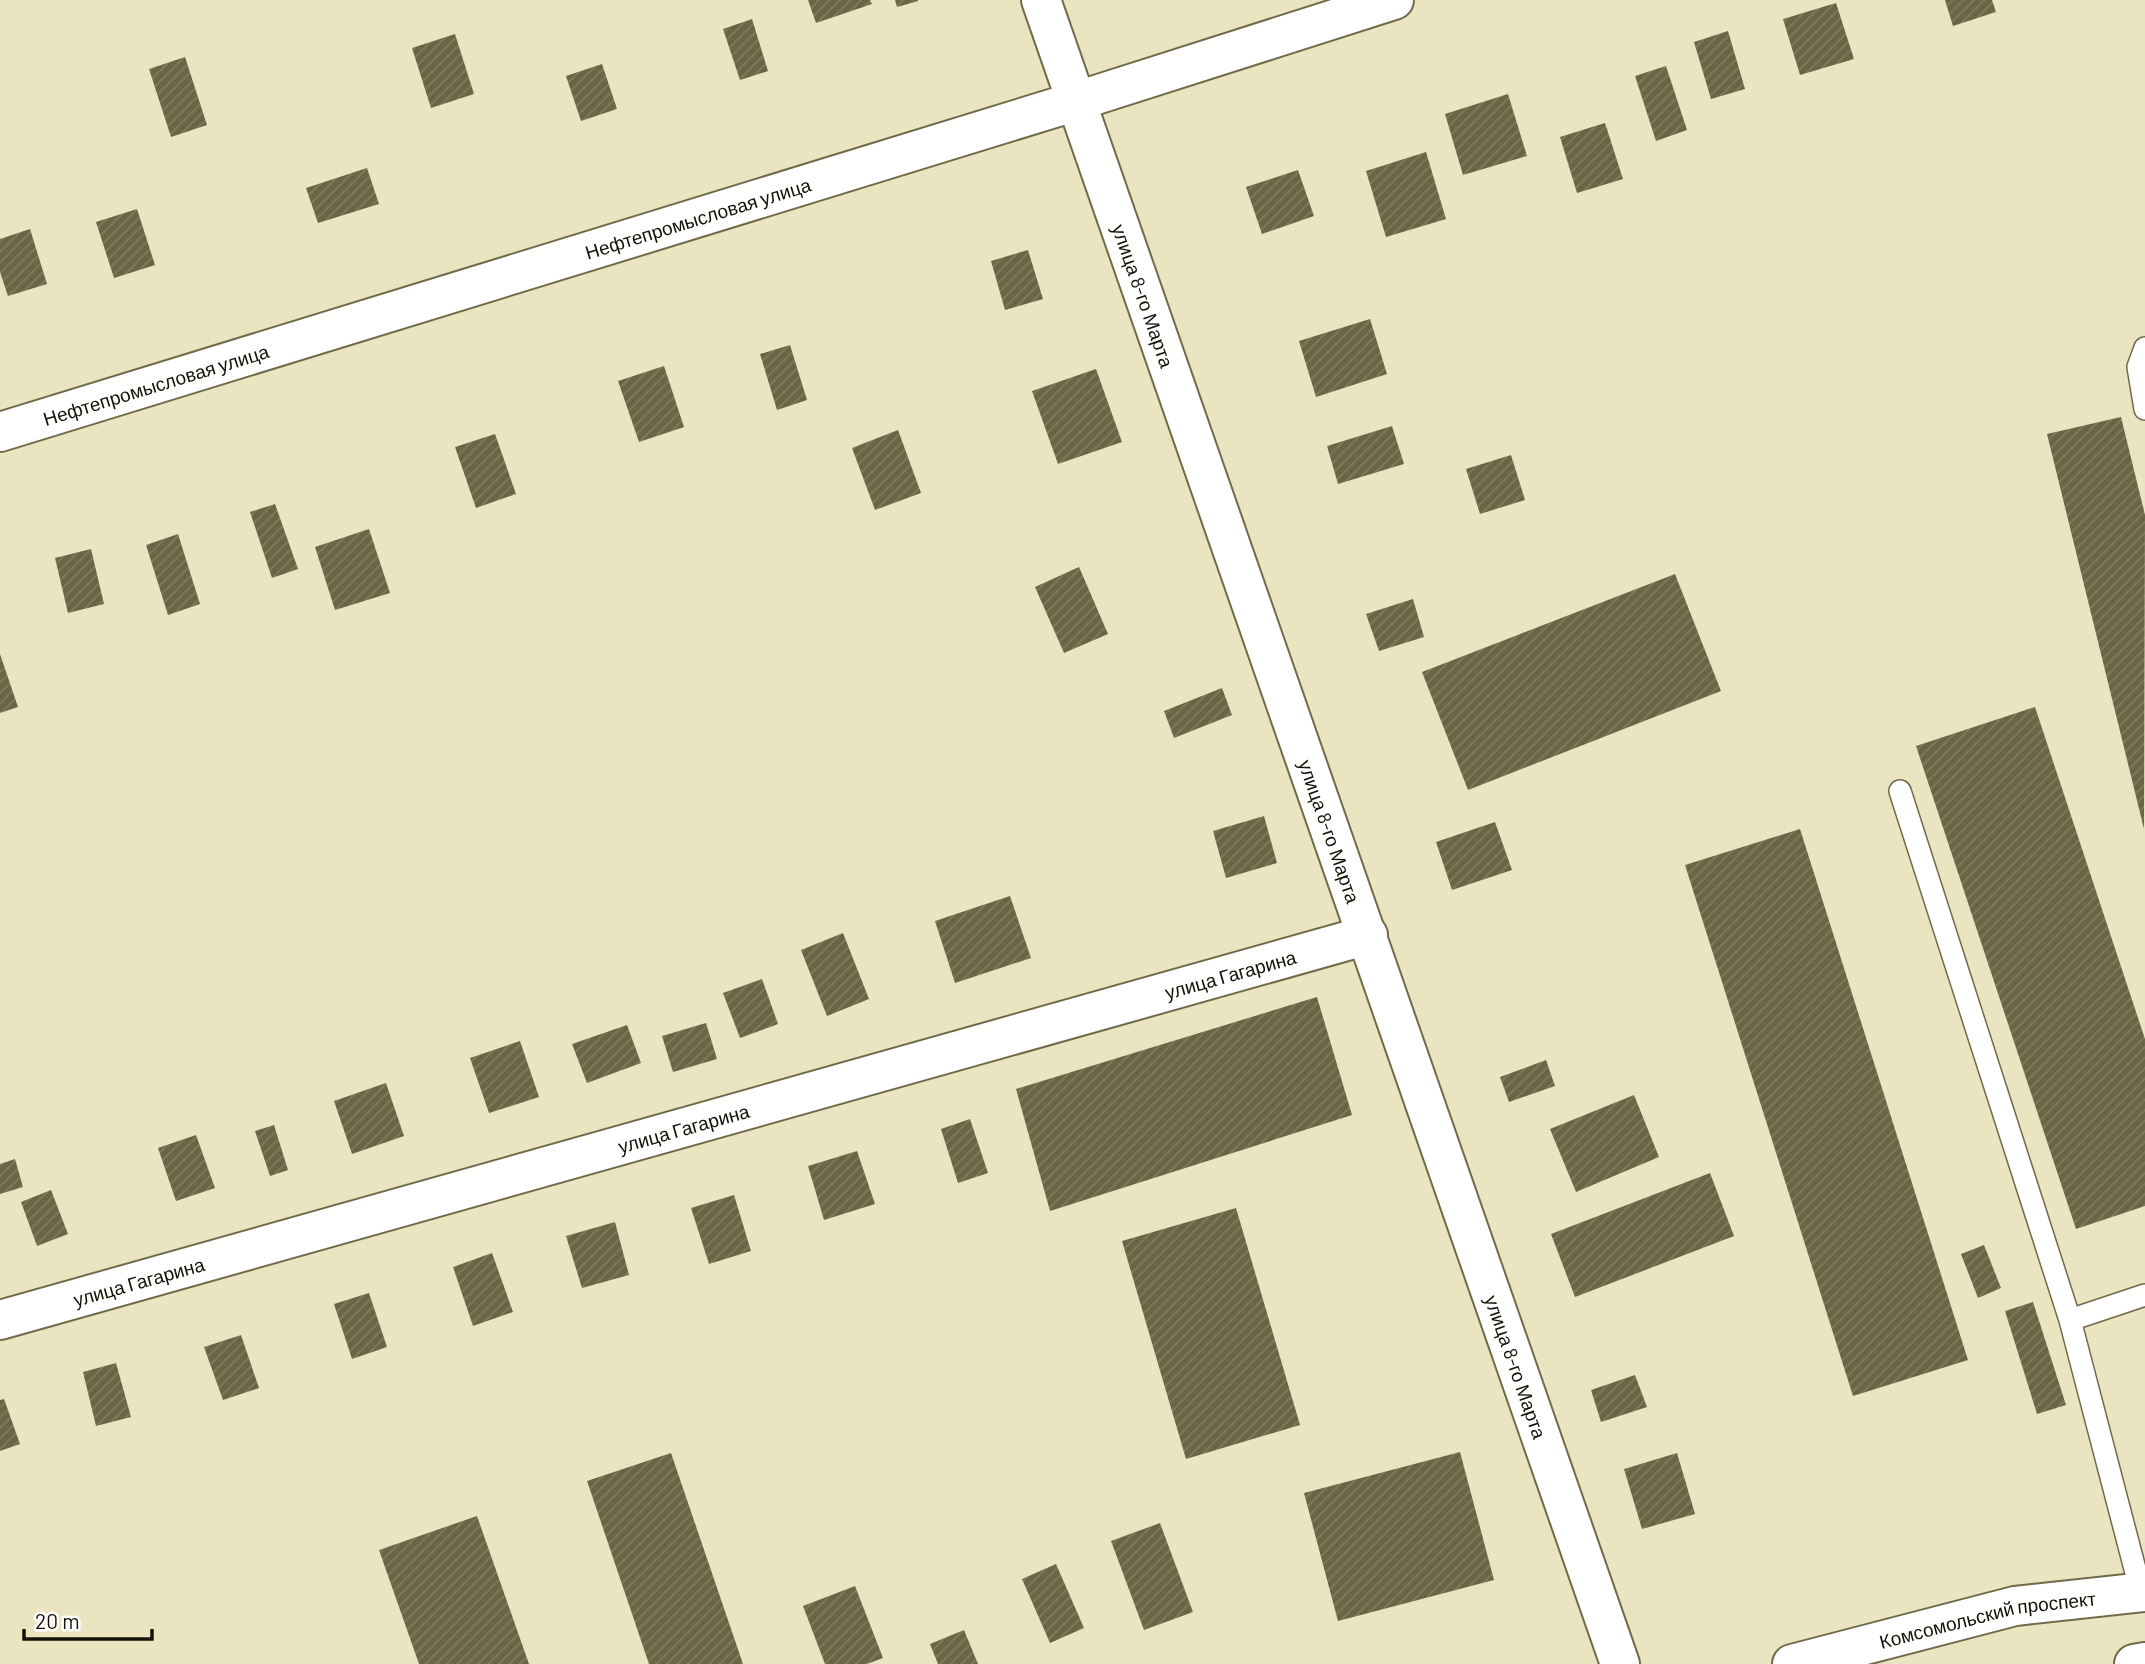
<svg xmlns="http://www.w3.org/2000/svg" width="2145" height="1664" font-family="Barlow,sans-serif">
	<defs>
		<pattern id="building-hatch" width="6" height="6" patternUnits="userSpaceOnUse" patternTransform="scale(1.75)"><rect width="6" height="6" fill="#6c6545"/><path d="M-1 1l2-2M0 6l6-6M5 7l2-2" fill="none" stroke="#7f7a61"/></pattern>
	</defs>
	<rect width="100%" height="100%" fill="#eae4c0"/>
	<path fill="url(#building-hatch)" d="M808,0H870L872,4L816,23Z
		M895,0H918V1L897,7Z
		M1945,0H1992L1996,12L1953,26Z
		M1836,3L1854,59L1800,75L1783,19Z
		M752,19L768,71L740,80L723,29Z
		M1728,31L1745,89L1711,99L1694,42Z
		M455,34L474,94L431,108L412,48Z
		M185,57L207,125L171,137L149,69Z
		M602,64L617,109L581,121L566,76Z
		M1666,66L1687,130L1656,141L1635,76Z
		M1508,94L1527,156L1463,175L1445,114Z
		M1605,123L1623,179L1577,193L1560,137Z
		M1426,152L1446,219L1386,237L1366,171Z
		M367,168L379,204L318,223L306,188Z
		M1298,170L1314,216L1262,234L1246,187Z
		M137,209L155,265L114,278L96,222Z
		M30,229L47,284L8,296L0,272V239Z
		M1028,250L1043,299L1005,310L991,261Z
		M1370,319L1387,374L1316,397L1299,341Z
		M790,345L807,400L777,410L760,354Z
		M664,366L684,427L639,442L618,381Z
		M1096,369L1122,442L1058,464L1032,391Z
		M2121,417L2145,515L2144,829L2047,434Z
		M1392,426L1404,464L1338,484L1327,446Z
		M898,430L921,493L875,510L852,448Z
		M495,434L516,494L476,508L455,447Z
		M1511,455L1525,500L1480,514L1466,469Z
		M275,504L298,569L272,578L250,512Z
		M369,529L390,593L335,610L315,547Z
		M178,534L200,604L168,615L146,545Z
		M91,549L104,604L68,613L55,558Z
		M1079,567L1108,634L1064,653L1035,587Z
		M1675,574L1721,691L1468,790L1422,672Z
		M1413,599L1424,637L1379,651L1366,614Z
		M0,654L18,707L0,713Z
		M1222,688L1232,715L1174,738L1164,711Z
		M2035,707L2145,1039V1206L2076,1229L1916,746Z
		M1264,816L1277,863L1226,878L1213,831Z
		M1495,822L1512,870L1452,890L1436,842Z
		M1800,829L1968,1360L1853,1396L1685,865Z
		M1010,896L1031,958L955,983L935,921Z
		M843,933L869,999L827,1016L801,950Z
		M762,979L778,1024L740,1038L723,993Z
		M1317,997L1352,1115L1050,1211L1016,1089Z
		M706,1023L717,1059L673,1072L662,1036Z
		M627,1025L641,1063L587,1083L572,1044Z
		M520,1041L539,1097L489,1113L470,1058Z
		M1546,1060L1555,1086L1509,1102L1500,1077Z
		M386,1083L404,1136L352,1154L334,1101Z
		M1634,1095L1659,1157L1576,1192L1550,1129Z
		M970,1119L988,1173L958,1183L941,1129Z
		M274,1125L288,1170L270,1176L255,1131Z
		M196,1135L215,1188L176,1201L158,1148Z
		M857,1151L875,1204L824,1220L808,1166Z
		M15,1159L23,1187L0,1194V1164Z
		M1710,1173L1734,1236L1575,1297L1551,1234Z
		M51,1190L68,1234L37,1246L21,1202Z
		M734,1195L751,1251L709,1264L691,1208Z
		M1236,1208L1300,1425L1186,1459L1122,1241Z
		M615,1222L629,1275L582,1288L566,1236Z
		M1984,1245L2001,1288L1978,1298L1961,1254Z
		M492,1253L513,1312L473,1326L453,1267Z
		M369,1293L387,1347L352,1359L334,1304Z
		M2033,1302L2066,1405L2037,1414L2005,1311Z
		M241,1335L259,1388L223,1400L204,1347Z
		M116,1363L131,1417L96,1426L83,1372Z
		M1635,1375L1647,1407L1601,1422L1591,1390Z
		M4,1399L20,1444L0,1451V1400Z
		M1460,1452L1494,1580L1338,1621L1304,1493Z
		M671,1453L743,1664H649L587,1481Z
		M1677,1453L1695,1514L1642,1529L1624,1469Z
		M477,1516L529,1664H419L379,1550Z
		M1160,1523L1193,1612L1144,1630L1111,1541Z
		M1056,1564L1084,1628L1050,1643L1022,1579Z
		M855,1586L883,1658L867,1664H825L803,1606Z
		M964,1630L978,1664H938L930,1644Z"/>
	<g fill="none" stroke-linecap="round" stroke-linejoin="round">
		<g stroke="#716a4a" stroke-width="24">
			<path id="service" d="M2145,348L2138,367L2145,409
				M1900,791L2070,1320
				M2141,1592L2070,1320L2145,1295"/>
		</g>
		<g stroke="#716a4a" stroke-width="42">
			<g id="minor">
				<path id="s1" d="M1041,0L1620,1664"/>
				<path id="s2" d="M0,432L1077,101L1394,0"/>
				<path id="s3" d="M0,1320L1368,935"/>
				<path id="s4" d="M1792,1664L2015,1606L2145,1592"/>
				<path d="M2134,1664L2145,1662"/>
			</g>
		</g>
		<use href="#service" stroke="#fff" stroke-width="21"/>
		<use href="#minor" stroke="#fff" stroke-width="38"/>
	</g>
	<g text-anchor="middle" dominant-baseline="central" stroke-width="5" stroke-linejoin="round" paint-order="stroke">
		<g font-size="19" fill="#141205" stroke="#fff">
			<text stroke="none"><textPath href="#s2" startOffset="730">Нефтепромысловая улица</textPath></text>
			<text stroke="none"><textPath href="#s1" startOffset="313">улица 8-го Марта</textPath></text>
			<text stroke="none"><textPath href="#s2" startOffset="163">Нефтепромысловая улица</textPath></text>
			<text stroke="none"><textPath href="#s1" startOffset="880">улица 8-го Марта</textPath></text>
			<text stroke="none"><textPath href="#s3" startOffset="1278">улица Гагарина</textPath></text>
			<text stroke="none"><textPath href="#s3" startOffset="710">улица Гагарина</textPath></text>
			<text stroke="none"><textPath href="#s3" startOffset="144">улица Гагарина</textPath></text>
			<text stroke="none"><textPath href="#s1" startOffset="1447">улица 8-го Марта</textPath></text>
			<text stroke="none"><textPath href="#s4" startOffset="201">Комсомольский проспект</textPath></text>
		</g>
	</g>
	<path d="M24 1629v10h128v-10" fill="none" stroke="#141205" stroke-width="3.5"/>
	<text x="35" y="1629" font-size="21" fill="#141205" stroke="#ffffff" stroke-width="5" paint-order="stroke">20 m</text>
</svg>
